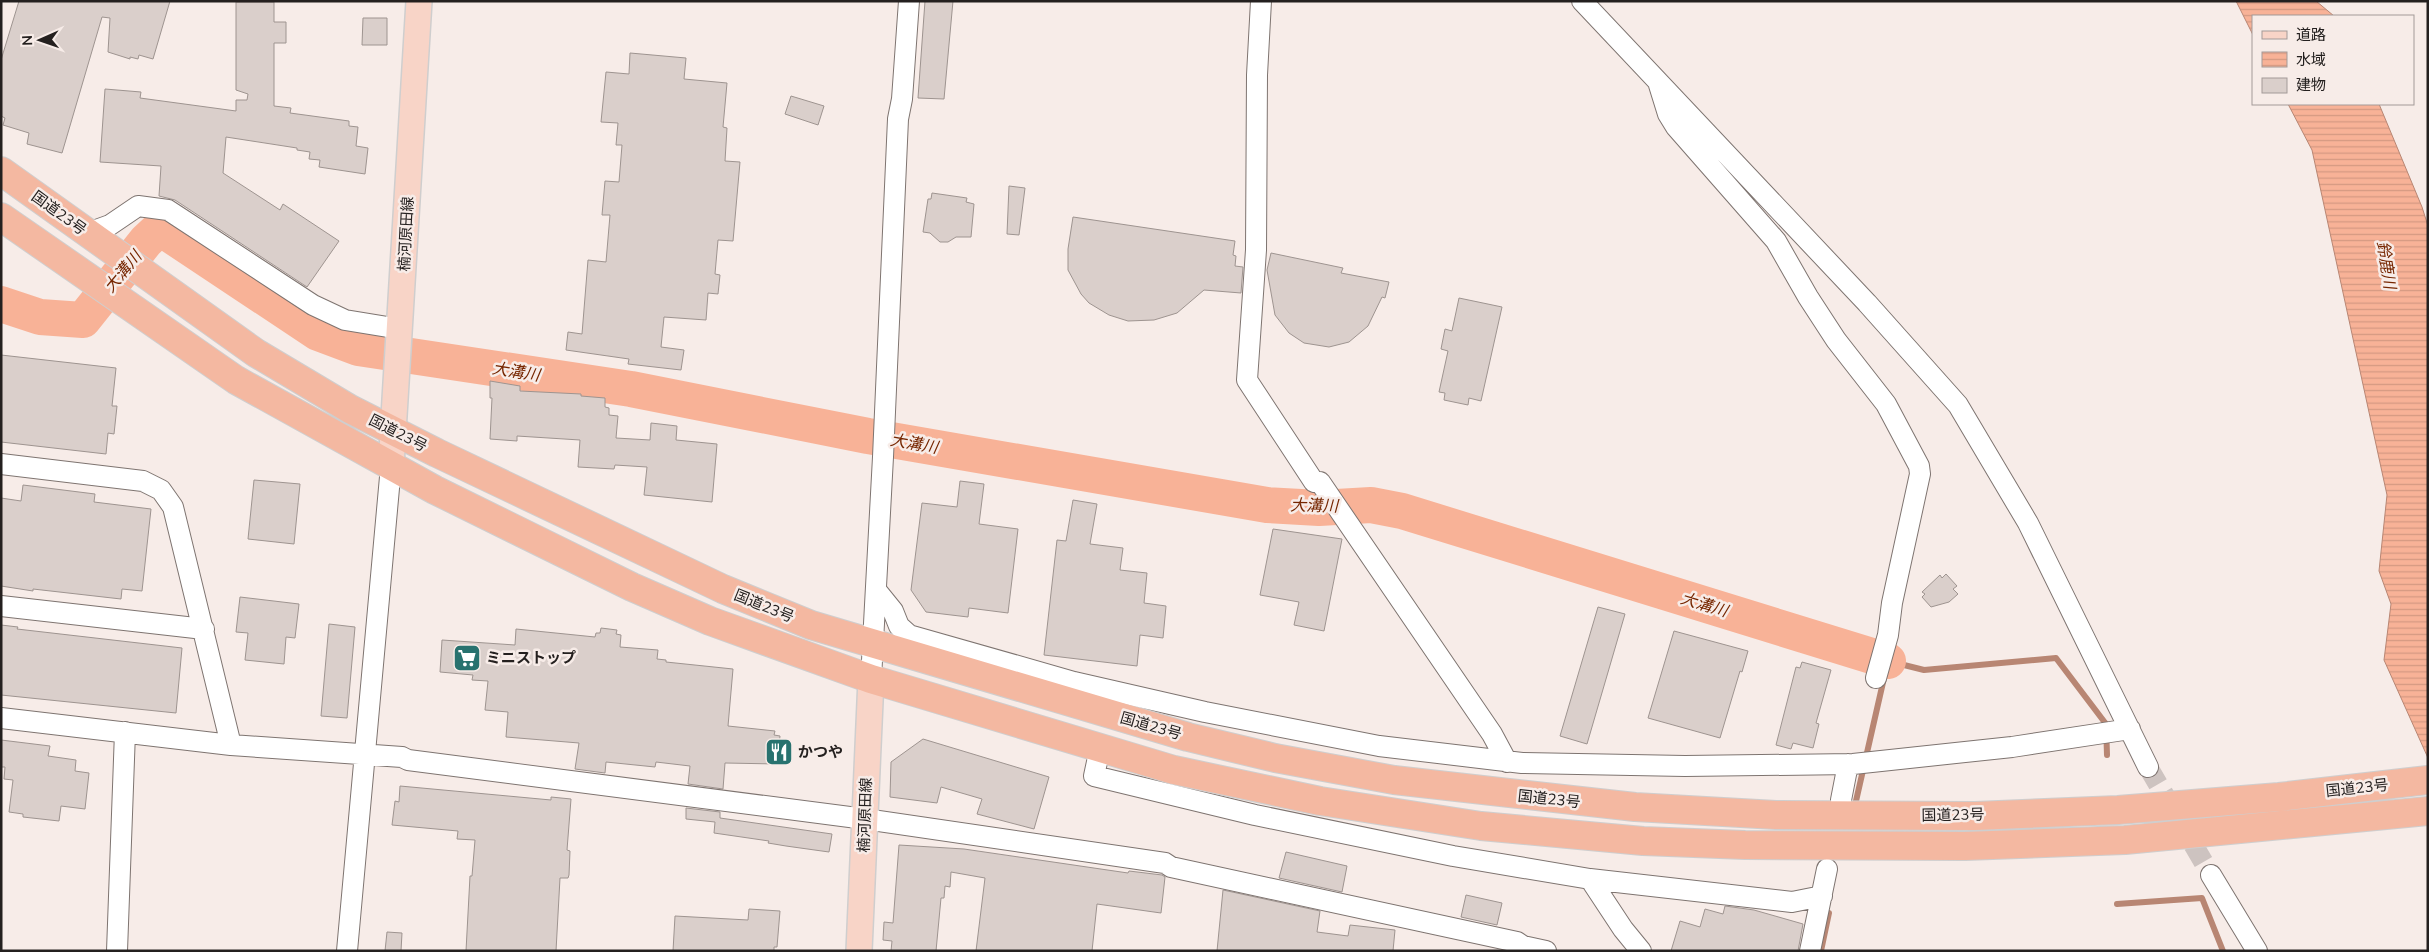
<svg xmlns="http://www.w3.org/2000/svg" width="2429" height="952" font-family="'Nunito Sans','Noto Sans JP',sans-serif">
	<defs>
		<pattern id="water-rules" width="6" height="5" patternUnits="userSpaceOnUse" patternTransform="scale(1.25)"><rect width="6" height="5" fill="#f8b297"/><path d="M0 2.5h6" fill="none" stroke="#d49982"/></pattern>
	</defs>
	<rect width="100%" height="100%" fill="#f7ece8"/>
	<path fill="url(#water-rules)" stroke="#b88673" d="M2236,1H2316L2334,16H2253V35Z
		M2288,104H2379L2422,207L2428,226V758L2384,660L2391,604L2379,571L2387,495L2312,150Z"/>
	<g fill="none" stroke-linecap="round" stroke-linejoin="round">
		<path stroke="#b88673" stroke-width="6" d="M1887,666L1888,661L1924,670L2056,658L2106,724L2107,755
			M1856,801L1884,678
			M2117,904L2202,898L2223,951
			M1821,951L1829,913"/>
		<path stroke="#f8b297" stroke-width="36" d="M1,304L40,317L83,320L146,241L160,228L318,333L358,348L631,389L868,436L1267,505L1319,508L1371,505L1402,511L1888,661"/>
	</g>
	<path fill="#dacfcb" stroke="#9e9490" d="M19,1H170L153,59L139,55L138,59L130,57V59L108,52L110,18L102,17L62,153L27,144L29,133L3,125L5,118L1,116V60Z
		M925,1H953L944,99L918,98Z
		M236,2H274V22H286V43H274V106L291,108L290,113L349,121V126L358,127L356,146L368,148L365,174L319,167L320,160L309,159L310,152L297,150V148L226,137L223,173L280,210L283,204L339,241L307,287L175,200L159,196L161,166L100,162L105,89L141,92L140,98L236,111V100H247L248,94L236,90Z
		M363,18H387V45H362Z
		M630,53L686,58L684,79L727,83L723,127L727,128L725,161L740,162L733,241L718,240L715,274L720,275L718,294L708,293L706,320L664,317L661,347L684,350L681,370L628,364L629,359L566,350L568,332L582,334L588,260L606,262L610,215H602L605,181L619,182L622,145H616L618,123L601,122L606,72L629,74Z
		M791,96L824,106L818,125L785,114Z
		M1009,186L1025,188L1019,235L1007,234Z
		M932,193L967,198L966,202L974,204L971,237H956L948,242H940L930,233L923,232L928,199H931Z
		M1073,217L1235,241L1233,255L1236,256L1235,266L1243,267L1241,293L1204,290L1177,313L1154,320L1128,321L1109,315L1089,303L1081,294L1068,270V249Z
		M1271,253L1343,268L1341,273L1389,282L1385,298L1382,297L1368,326L1349,342L1329,347L1304,343L1289,333L1275,315L1267,270Z
		M1459,298L1502,307L1481,401L1469,398L1468,405L1444,400L1445,393L1439,392L1448,351L1441,349L1445,329L1452,331Z
		M1,355L116,368L112,406H117L114,434L108,433L106,454L1,442Z
		M490,381L520,386V391L581,394V396L605,398V407L609,408V415L618,416L616,438L650,440L651,423L677,426L676,440L717,444L712,502L644,495L647,467L615,465L614,469L578,467L580,440L517,436V441L490,439L492,398H490Z
		M254,480L300,484L294,544L248,539Z
		M960,481L984,484L979,524L1018,529L1008,613L969,608L968,617L926,612L911,590L922,503L957,507Z
		M23,485L95,494L94,502L151,509L142,591L122,589L121,599L33,589V591L1,586V498L21,501Z
		M1073,500L1097,504L1090,544L1123,548L1120,570L1147,573L1144,603L1166,606L1163,638L1140,635L1137,666L1044,655L1057,540L1066,541Z
		M1273,529L1342,539L1324,631L1294,625L1299,602L1260,595Z
		M1946,574L1957,586L1953,589L1958,594L1949,602L1931,607L1922,597L1925,594L1922,592L1940,575L1942,578Z
		M240,597L299,604L295,638L286,637L284,664L245,660L248,633L236,632Z
		M1598,607L1625,614L1587,744L1560,736Z
		M329,624L355,627L347,718L321,716Z
		M1,625L18,627L17,629L182,648L176,713L1,695Z
		M601,628L617,630L616,634L621,635L620,647L658,650L657,659L666,660V662L733,669L728,726L775,731L774,735L780,736L777,764L725,763L723,789L688,784L690,766L656,762L655,767L606,762L605,773L575,769L579,743L506,737L508,712L485,710L488,681L472,680L473,675L440,672L442,640L515,645L516,629L595,637L596,633H600Z
		M1674,631L1748,651L1742,672L1740,671L1720,738L1648,718Z
		M1802,662L1831,670L1816,723L1819,724L1813,748L1793,743L1791,749L1776,745L1796,667L1800,668Z
		M923,739L1049,777L1034,829L977,814L982,799L941,787L937,803L890,797L891,762Z
		M1,740L50,746L48,756L76,760L75,771L89,773L85,809L61,806L59,821L23,817V814L9,812L13,780L4,779L5,767H1Z
		M400,786L551,800V797L571,799L567,850L570,851L569,875L568,878H560L556,951H466L470,876H472L475,840L457,839L458,831L392,825L395,801L399,802Z
		M686,808L720,812V818L832,834L829,852L786,846L768,843L769,841L714,833L715,822L686,819Z
		M899,845L964,849L1128,873L1129,871L1162,875L1165,877L1161,913L1097,904L1092,951H976L985,878L951,872L950,887L945,886L944,898H941L936,951H891L892,941L883,940L884,922L893,923Z
		M1286,852L1347,866L1342,892L1279,878Z
		M1223,890L1320,911L1317,932L1348,936L1350,925L1395,930L1393,951H1217Z
		M1466,895L1502,903L1497,925L1461,917Z
		M1725,906L1754,910L1803,924L1798,951H1671L1680,921L1700,927L1705,909L1723,914Z
		M749,909L780,911L777,947H774V951H673L675,916L748,920Z
		M387,932L402,933L401,951H385Z"/>
	<g fill="none" stroke-linecap="round" stroke-linejoin="round">
		<path stroke="#cdc3c0" stroke-width="20" stroke-dasharray="20 10" stroke-linecap="butt" d="M2148,767L2211,875"/>
		<g stroke="#7e7470" stroke-width="22">
			<path id="minor" d="M1261,1L1257,75L1256,250L1247,380L1314,482
				M1582,1L1867,303L1958,405L2028,523L2148,767
				M1659,85L1668,114L1676,127L1776,241L1808,297L1836,340L1886,404L1919,466L1920,474L1892,603L1888,635L1876,678
				M88,233L110,225L138,206L168,210L313,305L345,320L400,329
				M1,464L143,481L161,490L173,507L231,745
				M1320,482L1492,734L1507,762
				M876,590L893,611L899,626L909,635L1074,682L1205,712L1379,746L1522,763L1685,766L1853,764L2012,747L2130,729
				M1,606L204,629
				M871,679L883,457L898,119L902,99L909,1
				M1,718L231,745L402,757L408,760L865,819L1165,863L1171,867L1517,942L1523,946L1546,951
				M1100,748L1094,776L1255,815L1453,856L1590,879L1792,902L1822,896
				M1841,800L1848,764
				M2211,875L2257,951
				M1590,879L1623,929L1641,951
				M117,951L125,732
				M347,951L391,466
				M1810,951L1827,869"/>
		</g>
		<g stroke="#cfcece" stroke-width="28">
			<path id="major" d="M391,466L419,1
				M859,951L871,679"/>
		</g>
		<g stroke="#cfcece" stroke-width="30">
			<path id="highway" d="M1,171L256,353L350,409L437,453L723,589L811,625L1188,737L1275,758L1394,780L1635,807L1776,815L1975,816L2118,810L2279,797L2428,780
				M1,217L236,380L435,490L632,587L710,621L871,679L1174,770L1320,801L1481,826L1643,841L1745,845L1965,846L2125,840L2428,811"/>
		</g>
		<use href="#minor" stroke="#fff" stroke-width="20"/>
		<use href="#major" stroke="#f8d4c7" stroke-width="25"/>
		<use href="#highway" stroke="#f4b8a1" stroke-width="28"/>
	</g>
	<defs>
		<g id="supermarket-square" transform="scale(1.4375)"><rect x="-9" y="-9" width="18" height="18" rx="4" fill="#28726f" stroke="#f7ece8"/><path d="M-6-5.5h2.5l.6 2H6L4.5 2H-2.5L-4.4-4H-6ZM-1.5 3.2a1.3 1.3 0 1 0 .1 0ZM3 3.2a1.3 1.3 0 1 0 .1 0Z" fill="#fff"/></g>
		<g id="restaurant-square" transform="scale(1.4375)"><rect x="-9" y="-9" width="18" height="18" rx="4" fill="#28726f" stroke="#f7ece8"/><path d="M-5-6h1v4h1v-4h1v4h1v-4h1v5L-1.5 .5V6h-2V.5L-5-1ZM5-6V6H3V1.5H1.5Q1.5-4 5-6Z" fill="#fff"/></g>
	</defs>
	<g fill-rule="evenodd">
		<use href="#supermarket-square" x="467" y="658"/>
		<use href="#restaurant-square" x="779" y="752"/>
	</g>
	<g text-anchor="middle" dominant-baseline="central" stroke-width="5" stroke-linejoin="round" paint-order="stroke">
		<g font-size="15" fill="#24201f" stroke="#f7ece8">
			<text transform="translate(59 213) rotate(36)">国道23号</text>
			<text transform="translate(406 234) rotate(-87)">楠河原田線</text>
			<text transform="translate(398 433) rotate(27)">国道23号</text>
			<text transform="translate(764 606) rotate(22)">国道23号</text>
			<text transform="translate(1151 726) rotate(16)">国道23号</text>
			<text transform="translate(2357 788) rotate(-6)">国道23号</text>
			<text transform="translate(1549 799) rotate(6)">国道23号</text>
			<text transform="translate(865 815) rotate(-88)">楠河原田線</text>
			<text transform="translate(1953 815) rotate(-1)">国道23号</text>
		</g>
		<g font-size="15" font-weight="bold" fill="#24201f" stroke="#f7ece8" text-anchor="start">
			<text x="486" y="658">ミニストップ</text>
			<text x="798" y="752">かつや</text>
		</g>
		<g font-size="16" font-style="italic" fill="#762600" stroke="#f7ece8">
			<text transform="translate(2386 265) rotate(81)">鈴鹿川</text>
			<text transform="translate(123 272) rotate(-50)">大溝川</text>
			<text transform="translate(516 372) rotate(9)">大溝川</text>
			<text transform="translate(914 444) rotate(10)">大溝川</text>
			<text transform="translate(1314 506) rotate(1)">大溝川</text>
			<text transform="translate(1704 605) rotate(17)">大溝川</text>
		</g>
	</g>
	<rect width="2429" height="952" fill="none" stroke="#24201f" stroke-width="5"/>
	<rect x="2252" y="15" width="162" height="90" fill="#f7ece8" stroke="#a39a98"/>
	<rect x="2262" y="31" width="25" height="8" fill="#f8d4c7" stroke="#a39a98"/>
	<text x="2296" y="40" font-size="15" fill="#24201f">道路</text>
	<rect x="2262" y="52" width="25" height="15" fill="url(#water-rules)" stroke="#a39a98"/>
	<text x="2296" y="65" font-size="15" fill="#24201f">水域</text>
	<rect x="2262" y="78" width="25" height="15" fill="#dacfcb" stroke="#a39a98"/>
	<text x="2296" y="90" font-size="15" fill="#24201f">建物</text>
	<g transform="translate(40 40) rotate(268)" stroke="#f7ece8" stroke-width="4" paint-order="stroke">
	<path d="M0-4L9 19L0 12L-9 19Z" fill="#24201f"/>
	<text y="-8" font-size="14" font-weight="bold" text-anchor="middle" fill="#24201f">N</text>
	</g>
</svg>
